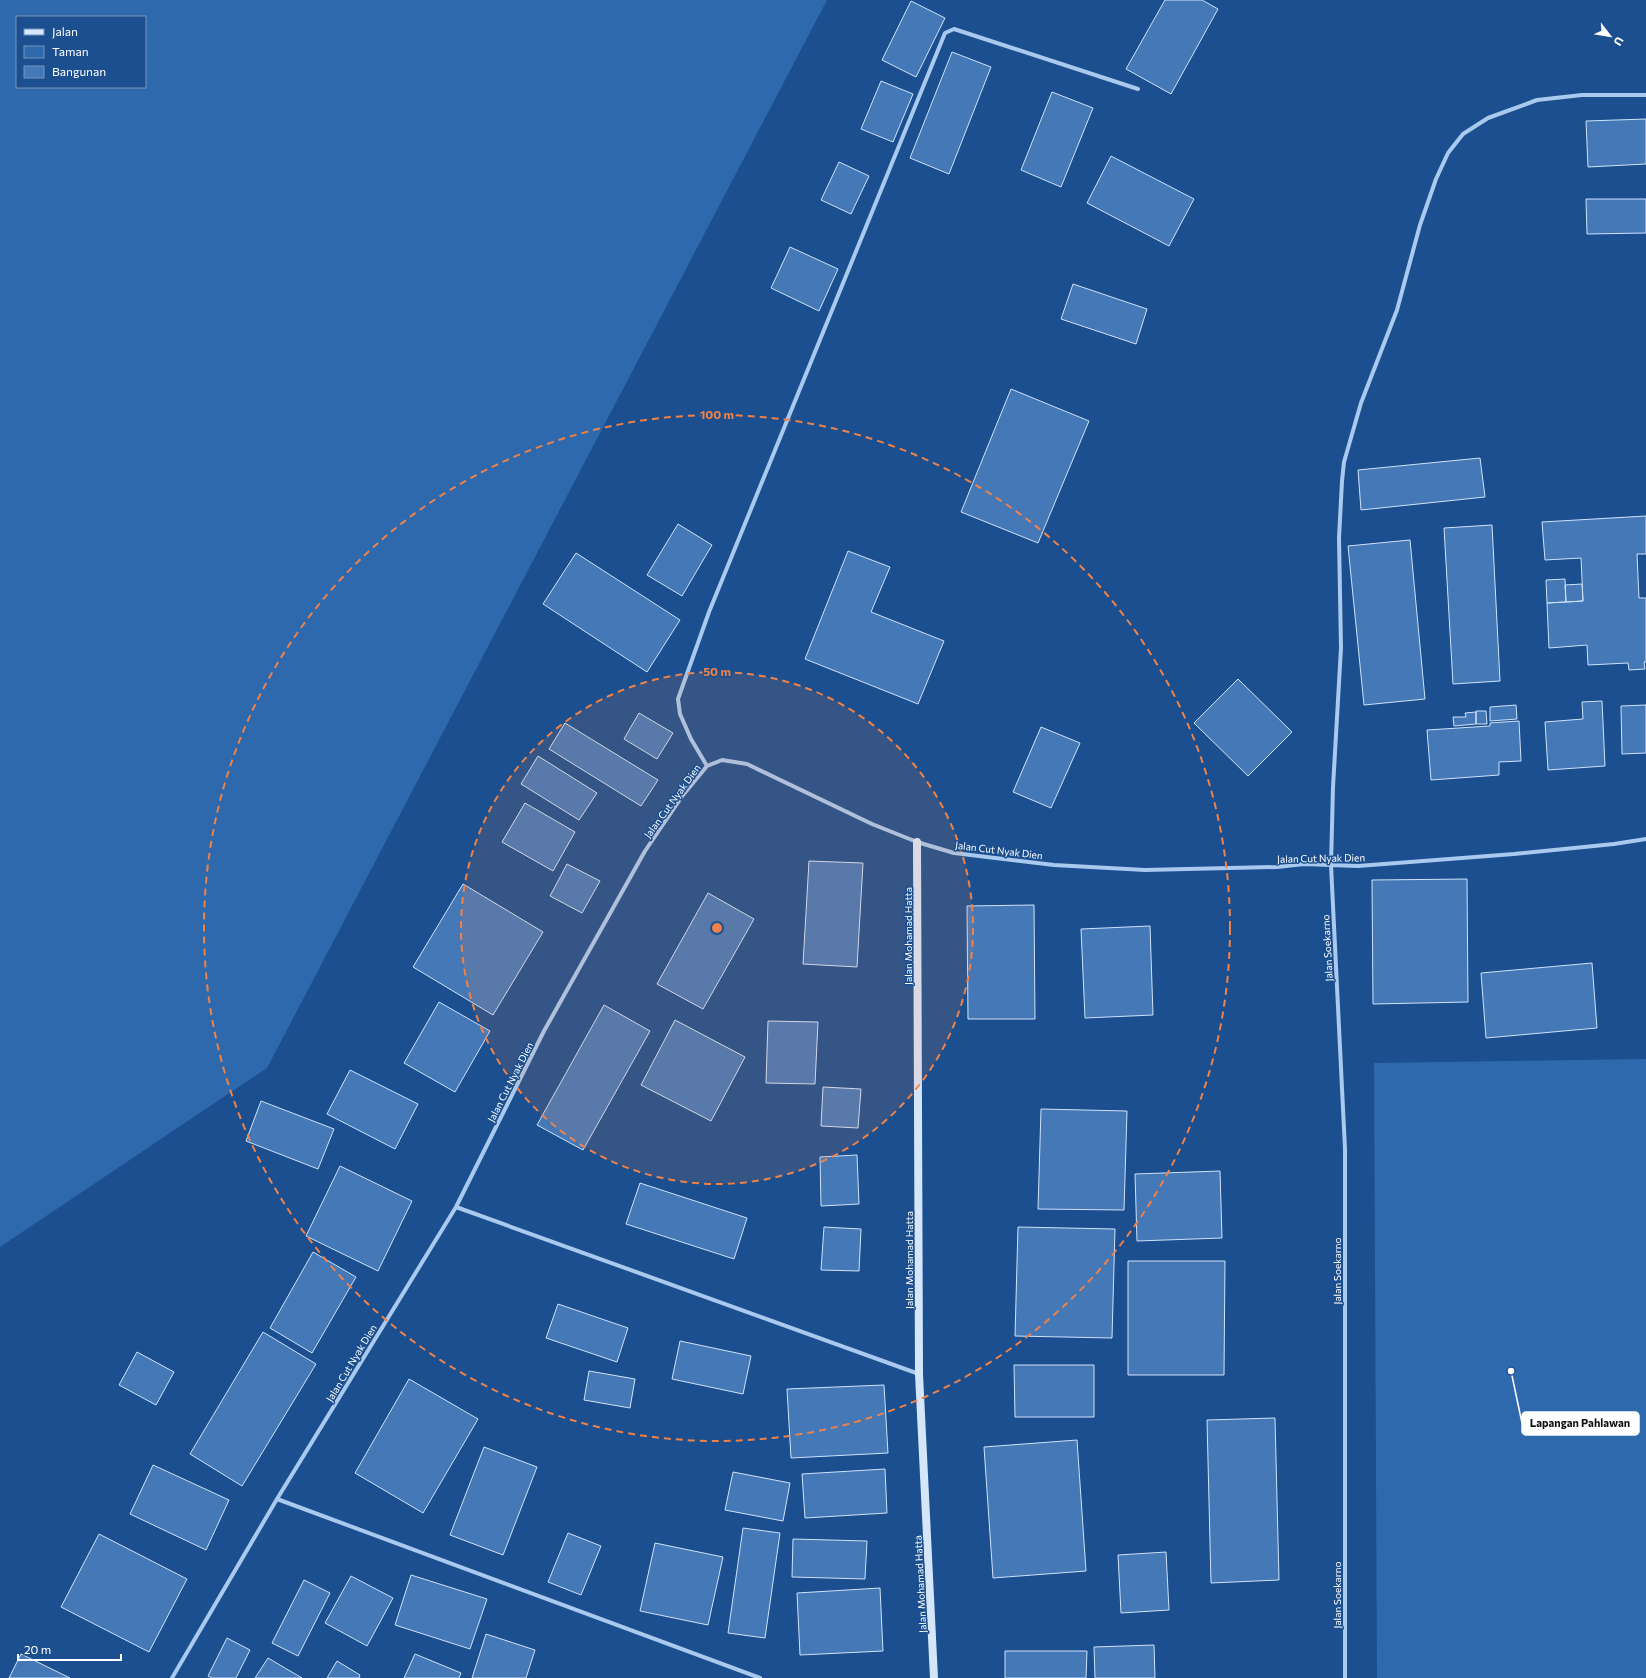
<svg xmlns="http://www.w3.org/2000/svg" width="1646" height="1678" font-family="Commissioner,sans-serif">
	<rect width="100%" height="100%" fill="#1b4f8f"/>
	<path fill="#2e69ad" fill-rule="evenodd" d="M0,0H827L267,1068L0,1247ZM17,17H145V87H17Z
		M1646,1059V1678H1377L1374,1063Z"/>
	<path fill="#4478b7" stroke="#cfe3fa" d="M1165,0H1202L1218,9L1171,94L1126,69Z
		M911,1L945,18L916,77L882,60Z
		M952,52L991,67L949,174L910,158Z
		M881,81L913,94L893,142L861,129Z
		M1052,92L1093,108L1061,187L1021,170Z
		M1646,119V164L1588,167L1586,121Z
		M1111,156L1194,199L1169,246L1087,203Z
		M839,162L869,176L851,214L821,200Z
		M1586,199H1646V233L1587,234Z
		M790,247L838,269L819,311L771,288Z
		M1073,284L1147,309L1136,344L1061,319Z
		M1011,389L1089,421L1038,543L961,512Z
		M1480,458L1485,497L1361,510L1358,470Z
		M1646,516V554H1637L1639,598H1646V662H1644L1645,669L1629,670L1628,663L1588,665L1587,645L1549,648L1547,603L1583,601L1581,558L1545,560L1542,522Z
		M678,524L712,545L682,596L647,575Z
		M1492,525L1500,681L1453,684L1444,528Z
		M1410,540L1425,699L1364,705L1348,546Z
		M848,551L890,567L871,612L944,641L918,704L805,659Z
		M576,553L680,620L647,672L543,604Z
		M1565,579L1566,602L1547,603L1546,580Z
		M1582,584L1583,601L1566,602L1565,585Z
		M1238,679L1292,732L1248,776L1194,723Z
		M1602,701L1605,766L1548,770L1545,722L1583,719L1582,702Z
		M1516,705L1517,719L1490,721V707Z
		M1646,705V753L1622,754L1621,706Z
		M1476,711H1486L1487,724H1476Z
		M1476,712V724L1454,726L1453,717H1466L1465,713Z
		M639,713L673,733L657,759L624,739Z
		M1519,721L1521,761L1499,762V775L1431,780L1427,730L1490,726V723Z
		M565,723L658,780L641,806L549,749Z
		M1041,727L1080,743L1051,808L1013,792Z
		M538,756L597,793L579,820L521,784Z
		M525,803L575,832L553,871L502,842Z
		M809,861L863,863L857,967L803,964Z
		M567,864L600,881L582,913L550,896Z
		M1467,879L1468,1002L1373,1004L1372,880Z
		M463,884L543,932L493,1015L413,967Z
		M708,893L754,919L703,1009L657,984Z
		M1034,905L1035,1019H968L967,906Z
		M1150,926L1153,1015L1085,1018L1081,929Z
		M1592,963L1597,1028L1486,1038L1481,973Z
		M439,1002L490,1031L455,1092L404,1063Z
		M604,1005L650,1031L583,1150L537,1125Z
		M675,1020L745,1057L711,1121L641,1085Z
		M768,1021L818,1022L815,1084L766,1083Z
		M350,1070L418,1104L395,1149L327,1114Z
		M823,1087L861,1089L858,1128L821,1126Z
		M261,1101L334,1129L318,1169L246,1141Z
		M1041,1109L1127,1111L1124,1210L1038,1209Z
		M857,1155L859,1204L821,1206L820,1157Z
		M340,1166L412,1201L378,1271L306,1236Z
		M1220,1171L1222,1238L1137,1241L1135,1174Z
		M640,1183L747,1218L734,1259L626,1224Z
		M824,1227L861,1229L859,1271L821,1270Z
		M1018,1227L1115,1229L1112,1338L1015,1336Z
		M313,1252L356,1277L312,1353L270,1328Z
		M1128,1261H1225L1224,1375H1128Z
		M558,1304L628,1328L617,1362L546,1338Z
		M263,1332L316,1364L242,1486L190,1454Z
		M680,1341L751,1356L743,1394L672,1379Z
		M137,1352L174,1372L156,1405L119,1385Z
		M1014,1365H1094V1417H1015Z
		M589,1371L635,1379L630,1408L584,1400Z
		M409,1379L478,1419L423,1513L355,1473Z
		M884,1385L888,1453L791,1458L787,1389Z
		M1275,1418L1279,1580L1211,1583L1207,1420Z
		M1077,1440L1086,1571L993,1578L984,1447Z
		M484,1447L537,1467L503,1555L450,1535Z
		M153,1465L229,1500L206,1550L130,1514Z
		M885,1469L887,1513L805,1518L802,1474Z
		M733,1472L790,1483L783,1521L725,1510Z
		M743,1528L780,1533L765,1638L728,1633Z
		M568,1533L601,1546L581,1595L548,1582Z
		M99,1534L187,1579L149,1652L61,1607Z
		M793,1539L867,1541L865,1579L792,1577Z
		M655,1543L723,1557L708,1625L640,1611Z
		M1166,1552L1169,1610L1121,1613L1118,1555Z
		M411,1575L487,1599L470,1649L395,1625Z
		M351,1576L393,1598L367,1646L325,1623Z
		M304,1580L330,1593L298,1656L272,1643Z
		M880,1588L883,1651L800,1655L797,1593Z
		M486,1634L535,1650L526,1678H472Z
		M227,1638L250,1650L236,1678H212L208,1676Z
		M1154,1645L1155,1678H1095L1094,1647Z
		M1005,1651H1087L1086,1678H1005Z
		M21,1654L70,1678H9Z
		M415,1654L461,1673L459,1678H404Z
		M268,1658L302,1678H255Z
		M337,1661L360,1675L359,1678H327Z"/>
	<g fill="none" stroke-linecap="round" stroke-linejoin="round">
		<path stroke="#a9c9ee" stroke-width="4" d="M707,766L691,739L680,714L678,699L709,612L945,33L954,29L1138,89
			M456,1207L919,1374
			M277,1499L760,1678
			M172,1678L277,1499L456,1207L544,1031L645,851L683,795L707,766L722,760L747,764L872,824L917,842L954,853L1054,865L1145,870L1277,867L1304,864L1358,866L1514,854L1614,844L1646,839
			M1345,1678V1149L1331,865L1333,787L1341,648L1339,538L1342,481L1344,462L1361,403L1397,310L1420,225L1436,179L1448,153L1463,134L1488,118L1537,100L1582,95H1646"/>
		<path stroke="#d6e6fa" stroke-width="8" d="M917,842L919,1374L934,1678"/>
	</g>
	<circle cx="717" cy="928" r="256" fill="#ee8249" fill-opacity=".12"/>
	<g fill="none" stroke="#ee8249" stroke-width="2" stroke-dasharray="7 5">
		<circle cx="717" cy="928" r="256"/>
		<circle cx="717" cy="928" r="513"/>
	</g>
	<g text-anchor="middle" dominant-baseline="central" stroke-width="3" stroke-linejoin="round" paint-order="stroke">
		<g font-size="10" fill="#fff" stroke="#1b4f8f">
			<text transform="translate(672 801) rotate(-54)">Jalan Cut Nyak Dien</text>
			<text transform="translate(999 850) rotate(7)">Jalan Cut Nyak Dien</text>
			<text transform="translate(1321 858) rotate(-1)">Jalan Cut Nyak Dien</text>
			<text transform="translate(908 936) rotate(-90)">Jalan Mohamad Hatta</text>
			<text transform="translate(1327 948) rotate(-93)">Jalan Soekarno</text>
			<text transform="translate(510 1082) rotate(-63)">Jalan Cut Nyak Dien</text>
			<text transform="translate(909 1260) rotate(-90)">Jalan Mohamad Hatta</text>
			<text transform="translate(1337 1271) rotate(-90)">Jalan Soekarno</text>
			<text transform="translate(351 1363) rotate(-59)">Jalan Cut Nyak Dien</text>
			<text transform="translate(920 1584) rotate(-93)">Jalan Mohamad Hatta</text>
			<text transform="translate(1337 1595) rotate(-90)">Jalan Soekarno</text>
		</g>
	</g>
	<circle cx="717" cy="928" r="6" fill="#ee8249" stroke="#1b4f8f" stroke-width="2"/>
	<g font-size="12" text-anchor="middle" font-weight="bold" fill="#ee8249" stroke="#1b4f8f" stroke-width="3" stroke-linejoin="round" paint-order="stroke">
		<text x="717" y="419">100 m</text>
		<text x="717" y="676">50 m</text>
	</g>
	<path fill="none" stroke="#fff" stroke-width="1.5" d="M1511 1371L1522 1423"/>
	<circle fill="#fff" stroke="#1b4f8f" stroke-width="1.5" cx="1511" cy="1371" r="4"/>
	<rect fill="#fff" stroke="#fff" stroke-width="1.5" x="1522" y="1412" width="117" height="23" rx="4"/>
	<g font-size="11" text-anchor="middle" font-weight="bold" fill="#111">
		<text x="1580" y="1427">Lapangan Pahlawan</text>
	</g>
	<rect x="16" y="16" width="130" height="72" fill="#1b4f8f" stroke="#7695bc"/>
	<rect x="24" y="29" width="20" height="6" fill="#d6e6fa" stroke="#7695bc"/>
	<text x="52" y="36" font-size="12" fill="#ffffff">Jalan</text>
	<rect x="24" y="46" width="20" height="12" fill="#2e69ad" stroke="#7695bc"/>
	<text x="52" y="56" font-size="12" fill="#ffffff">Taman</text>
	<rect x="24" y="66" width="20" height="12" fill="#4478b7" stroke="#7695bc"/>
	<text x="52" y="76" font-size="12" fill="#ffffff">Bangunan</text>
	<g transform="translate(1610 36) rotate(121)" stroke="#1b4f8f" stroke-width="3" paint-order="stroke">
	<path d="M0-3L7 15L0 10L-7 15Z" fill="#ffffff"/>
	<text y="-6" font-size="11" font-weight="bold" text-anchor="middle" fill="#ffffff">U</text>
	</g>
	<path d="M18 1654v6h103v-6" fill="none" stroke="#ffffff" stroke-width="2"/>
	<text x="24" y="1654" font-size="12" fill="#ffffff" stroke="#1b4f8f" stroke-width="3" paint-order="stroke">20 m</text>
</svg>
